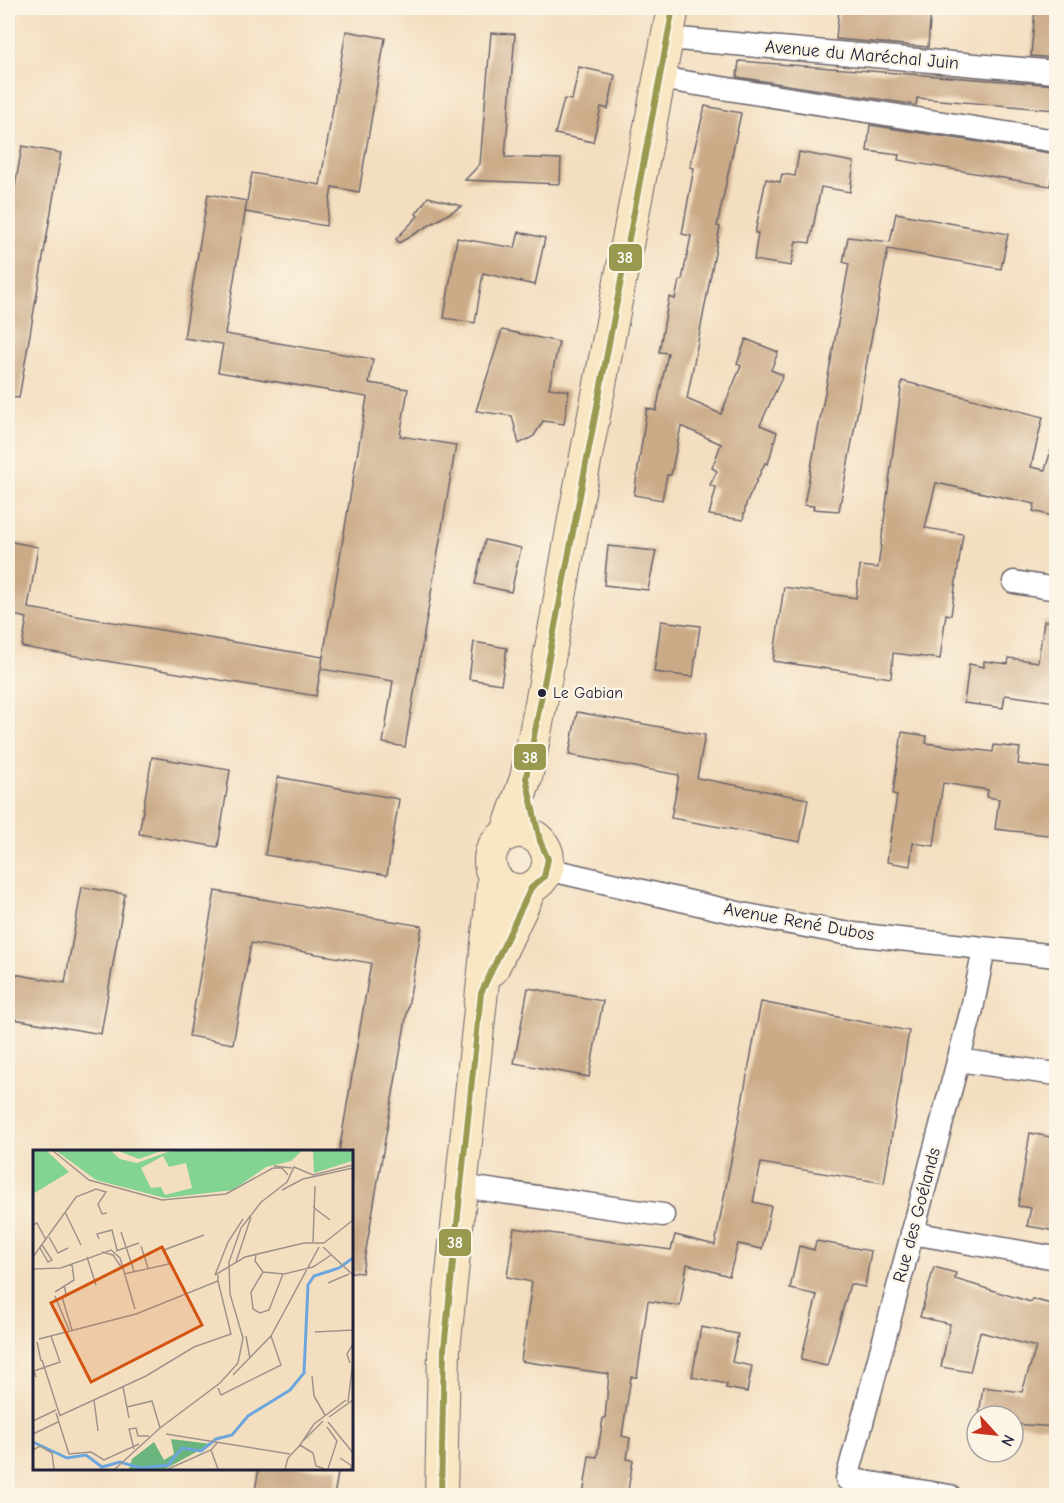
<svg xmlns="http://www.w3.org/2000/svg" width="1064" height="1503" font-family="'Comic Neue',sans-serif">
	<rect width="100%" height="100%" fill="#fcf5e5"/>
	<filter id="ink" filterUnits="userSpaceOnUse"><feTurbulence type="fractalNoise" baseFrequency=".0167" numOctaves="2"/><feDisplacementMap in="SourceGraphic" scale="12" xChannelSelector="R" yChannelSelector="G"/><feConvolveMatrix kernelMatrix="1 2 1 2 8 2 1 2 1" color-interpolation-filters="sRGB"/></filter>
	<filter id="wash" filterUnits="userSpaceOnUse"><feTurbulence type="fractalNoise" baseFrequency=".008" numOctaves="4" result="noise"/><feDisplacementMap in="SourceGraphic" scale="24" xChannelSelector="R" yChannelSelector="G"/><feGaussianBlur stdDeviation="1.35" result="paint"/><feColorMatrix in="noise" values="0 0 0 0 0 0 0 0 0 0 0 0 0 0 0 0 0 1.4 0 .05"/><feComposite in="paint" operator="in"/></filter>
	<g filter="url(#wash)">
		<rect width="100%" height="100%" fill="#f3dec0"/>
		<g id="blocks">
			<path fill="#caaa87" d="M839,8L898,10V8H931L928,47L836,39Z
				M1035,8H1056V58L1031,56Z
				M346,31L385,38L359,192L332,187L326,226L245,212L252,173L320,185Z
				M491,33L515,34L505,157L561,159L560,184L465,180L480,164Z
				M739,61L1056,85V110L917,98L916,105L737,77Z
				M579,67L615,75L608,109L601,107L593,142L555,134L564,99L572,100Z
				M705,106L741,113L717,226L720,227L687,399L721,414L741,366L737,364L746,339L778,352L771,370L783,375L760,425L777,432L768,464L765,463L746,504L743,520L709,515L716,488L710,485L717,471L712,468L721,444L681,426L671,475H667L662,500L634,495L647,408L656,411L668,353L659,352L669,297L675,299L679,281L682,280L691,236L682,234L694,168L690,167Z
				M870,125L1056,154L1050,186L898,160L899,155L867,151Z
				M22,146L61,153L19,398L8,397V228Z
				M799,152L854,162L850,192L821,187L810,243L796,241L791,266L754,260L758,233H755L766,179L780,182L782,174L795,176Z
				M208,194L247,201L225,334L373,359L369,383L408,389L400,436L456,445L405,747L383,743L393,681L321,669L367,397L218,372L223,344L184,338Z
				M428,197L462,206L399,243L396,239L418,216L416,214Z
				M896,213L1008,234L1001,269L888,249L839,511L813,509L814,506L804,505L849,264L843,262L848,237L890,242Z
				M519,232L545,238L535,285L483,273L475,323L444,318L457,238L515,248Z
				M502,330L559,342L549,388L569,391L564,424L543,421L534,436L519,444L512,416L476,411Z
				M902,381L1043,417L1031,467L1045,470L1051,450L1056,451V517L1033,511L1035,504L936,483L925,528L963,534L951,615L946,614L940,659L893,653L891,678L773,661L784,587L856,598L860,566L878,568Z
				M485,540L521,548L511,592L475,584Z
				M8,541L38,547L28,608L323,657L316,696L22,647L27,618L8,614Z
				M608,546L656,551L648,590L604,585Z
				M661,621L700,626L693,677L654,672Z
				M1044,621H1056V702L1005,695L1003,708L964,703L969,664L984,667V661L1008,664L1009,658L1038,662Z
				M474,642L507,648L501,684L469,679Z
				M577,712L705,735L697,778L808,799L800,842L671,818L679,775L569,755Z
				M902,732L927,736L926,743L993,752L994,745L1020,748L1018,764L1056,769V836L995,829L999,799L987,797L988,790L943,783L934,846L913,843L910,866L887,862L897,795L893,794L895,778Z
				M152,757L230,770L218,847L139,834Z
				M278,777L399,799L387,875L265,855Z
				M82,887L125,894L101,1034L8,1018V973L65,983Z
				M215,891L422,926L362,1273L351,1272V1152H339L371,963L251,943L233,1044L189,1036Z
				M528,988L603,1001L589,1077L514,1063Z
				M761,1002L909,1031L884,1183L761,1163L753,1202L771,1206L762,1249L738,1244L729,1276L687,1264L680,1306L648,1301L637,1377H631L622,1436L630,1438L627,1459L633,1460L627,1496H583L589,1456L597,1457L603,1418H605L609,1374L521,1361L532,1282L507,1277L514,1228L671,1250L675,1235L715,1245Z
				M1030,1133L1056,1138V1231L1027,1226L1031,1208L1018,1206Z
				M816,1241L871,1251L865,1287L850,1284L827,1366L801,1360L817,1295L790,1289L799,1246L814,1250Z
				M934,1267L956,1273L955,1279L1031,1302L1032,1299L1051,1304L1052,1298L1056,1299V1427L1013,1424V1416H979L983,1387L1022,1392L1036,1347L980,1332L970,1372L941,1367L950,1324L920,1317Z
				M701,1327L738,1334L732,1362L752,1366L747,1392L726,1388L727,1384L692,1377Z
				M259,1468H339L334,1496H254Z"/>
		</g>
	</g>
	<g filter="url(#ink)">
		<use href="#blocks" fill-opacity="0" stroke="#6b646a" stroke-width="1.5"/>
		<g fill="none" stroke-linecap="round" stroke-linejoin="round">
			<g stroke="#6b646a" stroke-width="25">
				<path id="minor" d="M667,38L1056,72
					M659,78L1056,141
					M1014,582L1056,589
					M547,869L742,914L844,933L1056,956
					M958,1060L1056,1074
					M461,1186L663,1215
					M912,1233L1056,1258
					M950,1496L847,1479L972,1009L984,949"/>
			</g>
			<g stroke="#6b646a" stroke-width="34">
				<path id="secondary" d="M490 861a29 29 0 1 1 58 0a29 29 0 1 1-58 0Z
					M506,835L526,778L543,693L575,513L673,8
					M492,970L531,888
					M441,1496L444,1349L494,877"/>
			</g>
			<use href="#minor" stroke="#fff" stroke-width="22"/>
			<use href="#secondary" stroke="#f9e7c3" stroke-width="32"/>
			<g stroke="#fcf5e5" stroke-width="10">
				<path id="bus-1" d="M441,1496L444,1349L481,993L531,888L544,877L548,859L540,841L526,778L673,8"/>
			</g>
			<use href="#bus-1" stroke="#99994f" stroke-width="6"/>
		</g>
	</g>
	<circle fill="#22223b" stroke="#fcf5e5" stroke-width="2" cx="542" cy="693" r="5"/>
	<g text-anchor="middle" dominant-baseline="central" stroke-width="5" stroke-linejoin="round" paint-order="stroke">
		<g font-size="16" fill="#22223b" stroke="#fcf5e5" text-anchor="start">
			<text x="553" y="693">Le Gabian</text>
		</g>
		<g font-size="18" fill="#22223b" stroke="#fcf5e5">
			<text transform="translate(862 55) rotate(5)">Avenue du Maréchal Juin</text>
			<text transform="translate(799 922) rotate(10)">Avenue René Dubos</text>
			<text transform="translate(917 1215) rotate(-75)">Rue des Goélands</text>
		</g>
	</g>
	<g transform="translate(33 1150)">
		<rect width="320" height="320" fill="#f3dec0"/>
		<path d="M0,0H13L36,22L0,44ZM22,0H77L87,9L104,13L140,0H270L258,11L233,17L200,40L132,48L63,30ZM130,6L136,17L153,13L159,38L132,45L128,37L118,38L108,18ZM83,0H131L106,9ZM280,0H319V11L281,23Z" fill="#83d393" fill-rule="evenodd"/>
		<path d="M138,289L178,294L132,319H96L99,309L121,292L131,310L141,304Z" fill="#6ab57d"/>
		<path fill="none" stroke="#6da6dd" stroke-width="3" d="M0,292L34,308L53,305L69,317L87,312L108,318L135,315L149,298L168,301L183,289L199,285L215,266L257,240L271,223L275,135L281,126L306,118L320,108"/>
		<path fill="none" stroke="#9f938b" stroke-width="1.5" d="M19,0L56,30L129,50L193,44L240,18H249L255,25M241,16L259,18M249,40L270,29L320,18M227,53L254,32L261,17L280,25L320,15M280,57L297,70M32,62L48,95M0,75L4,73L13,90M88,82L101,121M16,87L25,103L35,98M66,89L64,84L79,80L84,100M280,92L282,36M291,93L320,70M108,96L115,118M290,97L320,125M7,98L15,112L19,110L9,95M83,101L106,93M69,102L80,105L88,117M223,105L222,111L230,122L251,124L280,117L298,105M0,107L43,47L63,39L73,42L65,54L69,64L74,63M54,107L63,135M203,112L218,67M0,119L28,118L78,100L87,108L102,159M230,122L218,142L220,159L227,163L236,160L250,124M91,124L136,114L131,100L171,85M182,125L195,92L210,69M182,125L212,107L271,93H291M295,133L316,124M31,135L33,144L29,147L39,180M22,142L41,130L39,114M22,146L36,180M282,182L320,180M213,186L217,209M6,189L103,164L185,131V125M4,192L8,211M9,210L27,266M317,213L314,204L320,194M200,225L238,186L286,97M279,226L281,246L292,265M3,227L1,221L27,212L18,186M90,237L96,268M185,238L188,245L248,215L238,186M61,250L65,281M315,252L320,211M94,257L119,251L127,278M23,263L36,304L58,302L71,310L106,294M26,266L113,226L161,197L198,184L185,131M296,267L320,250M0,271L23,260M295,272L320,303M294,277L304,291L295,319M0,284L25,272M133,284L257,304M271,290L290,271M267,295L281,274L313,250M267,295L280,303L283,316L292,319M101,299L96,279L103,278L105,286H116M0,300L7,296L19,303L21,319M178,300L185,319M307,308L319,316L317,319M82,319L127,278L187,233L205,213L210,188L197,144L196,112L208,78L229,51M135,319L178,300L184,293M252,319L255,308L267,295"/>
		<path fill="#d45411" fill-opacity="0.15" stroke="#d45411" stroke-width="3" d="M129,97L169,175L58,232L18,153Z"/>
		<rect width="320" height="320" fill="none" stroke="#22223b" stroke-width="3"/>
	</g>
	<g stroke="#fcf5e5" stroke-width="2">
		<rect x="608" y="243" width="35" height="29" rx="6" fill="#99994f"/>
		<rect x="513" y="743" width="34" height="28" rx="6" fill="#99994f"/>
		<rect x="438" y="1228" width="34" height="29" rx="6" fill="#99994f"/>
	</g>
	<g font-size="16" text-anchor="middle" font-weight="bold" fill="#fff">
		<text x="625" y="263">38</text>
		<text x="530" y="763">38</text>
		<text x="455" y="1248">38</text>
	</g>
	<rect width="1064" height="1503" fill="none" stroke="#fcf5e5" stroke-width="30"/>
	<g transform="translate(995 1434) rotate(117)"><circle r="28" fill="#fcf5e5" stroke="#a5a1a1" stroke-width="1.5"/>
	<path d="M0-4.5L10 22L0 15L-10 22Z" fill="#c8321e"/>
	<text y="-9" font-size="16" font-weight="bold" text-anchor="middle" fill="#22223b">N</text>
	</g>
</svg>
